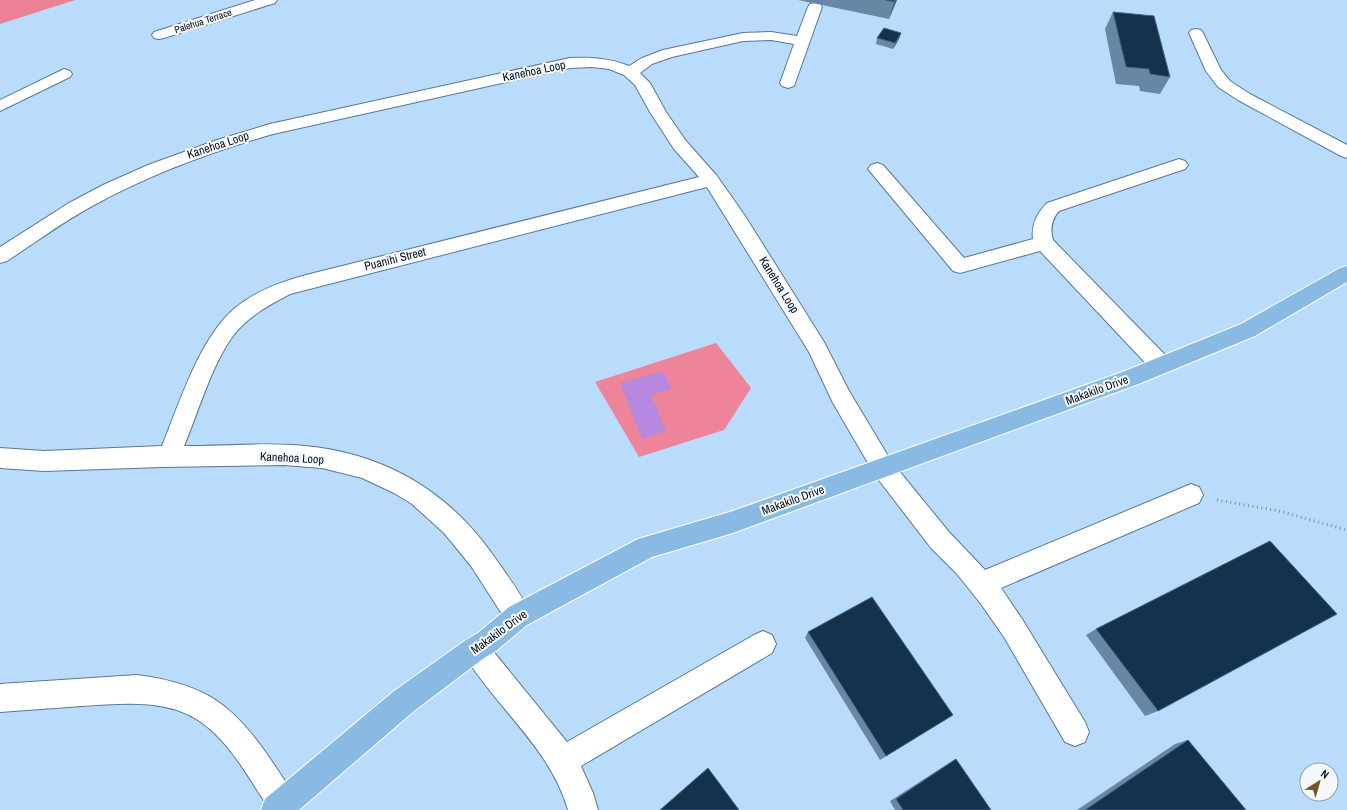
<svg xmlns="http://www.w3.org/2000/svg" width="1347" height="810" font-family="'Archivo Narrow',sans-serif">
	<rect width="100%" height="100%" fill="#b9dcfd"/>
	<path fill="#ed8499" d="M716,343L751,388L724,430L639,457L595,382Z"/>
	<path fill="#ec8097" d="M0,0H75L0,24Z"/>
	<path fill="#b788e0" d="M663,371L671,389L651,395L666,431L642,439L620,383Z"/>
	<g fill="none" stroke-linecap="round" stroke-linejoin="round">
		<g stroke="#587795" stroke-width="2">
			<path id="minor" d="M255,0H277L275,3L164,38L159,39L154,38L152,35L154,32Z
				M815,3L820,4L822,7L794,86L788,88L782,86L780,83L794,44L771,40L743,41L672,57L652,64L640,73L650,83L666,112L686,141L717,176L745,216L824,342L849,391L891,461L949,532L985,570L1191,484L1199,487L1203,495L1199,503L1001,588L1022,619L1085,722L1089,732L1085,742L1075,746L1065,742L1004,637L981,604L957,574L931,548L875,475L833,403L809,352L707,187L290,294C269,305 247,317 233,336C212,364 198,413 184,446C220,446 257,443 293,445C377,450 444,486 493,555C506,574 522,594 531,616L527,625L518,629L509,625L471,566L444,533L412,504L394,493L362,478L322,468L284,465L162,467L44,471L0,468V448L44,451L162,446C179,404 200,337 235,308C256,291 280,282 306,275L699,177L674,149L650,112L635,85L624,75L609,69L592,67L570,68L273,134C211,152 151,174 94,205C64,221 36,242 7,261L0,263V247L69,203L103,185L148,165L217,140L270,124L570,58C591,57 609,58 629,66L642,58L663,50L743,33L771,32L797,36L808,7L810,4Z
				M1196,29L1201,30L1203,33L1221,70L1230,81L1250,94L1347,145V158L1341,156L1238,100L1218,87L1206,71L1189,33L1191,30Z
				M64,69L70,71L72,74L70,77L0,111V100Z
				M1179,159L1185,161L1188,165L1185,169L1059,211C1051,220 1050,229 1053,240L1169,359L1172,365L1169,371L1161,374L1153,371L1040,251L960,273L953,271L868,169L871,165L877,163L883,165L964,258L1033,239C1031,225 1037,213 1047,203Z
				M763,631L772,635L776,644L772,653L581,766L593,793L598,810H568C554,761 518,727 487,687C478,675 468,663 462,649L466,640L475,636L484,640L567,742L754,635Z
				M137,675C205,684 233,704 271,760C280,774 291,788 298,804L295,810H270C249,779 230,741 198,720C163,698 122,704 82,706C55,708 27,710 0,712V684Z"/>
		</g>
		<g stroke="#fff" stroke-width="2">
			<path id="major" d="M1347,266V282L1255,336L1141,383L733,533L652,557L527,625L496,651L484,658L414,711L299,810H261L265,799L394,691L466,640L478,633L509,607L638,539L733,511L1125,371L1241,324L1340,268Z"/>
		</g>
		<path stroke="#7791aa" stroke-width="3" stroke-dasharray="1 3.5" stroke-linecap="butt" d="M1217,500L1279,511L1347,530"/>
		<use href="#minor" fill="#fff" fill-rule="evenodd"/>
		<use href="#major" fill="#89bae3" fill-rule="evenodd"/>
	</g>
	<path fill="#6787a4" d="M798,0H897L889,19Z
		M1113,12L1170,77L1160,94L1140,91L1139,86L1116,84L1105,29Z
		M901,33L899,39L893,49L876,44L877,38Z
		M1096,629L1158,711L1145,716L1086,635Z
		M808,632L953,715L880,760L805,638Z
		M1188,740L1246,810H1077L1175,744Z
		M956,759L991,810H895L890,801L949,763Z"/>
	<path fill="#466581" d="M894,0H897L889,19L894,2Z
		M901,33L899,39L893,49L895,43Z"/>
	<path fill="#15324c" stroke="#466581" d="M885,0H894V2Z
		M1113,12L1154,16L1170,77L1150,74L1149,69L1126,67Z
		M884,28L901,33L895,43L877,38Z
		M1270,541L1337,614L1158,711L1096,629Z
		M872,597L953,715L886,756L808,632Z
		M1188,740L1246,810H1085Z
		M956,759L991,810H903L896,799Z
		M708,768L739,810H660Z"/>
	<g text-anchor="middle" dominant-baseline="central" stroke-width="4" stroke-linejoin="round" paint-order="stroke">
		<g font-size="10" fill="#06111d" stroke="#f5f9fc">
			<text transform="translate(203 21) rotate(-18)">Palehua Terrace</text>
		</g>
		<g font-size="12" fill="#06111d" stroke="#f5f9fc">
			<text transform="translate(534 71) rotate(-12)">Kanehoa Loop</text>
			<text transform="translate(218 145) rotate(-18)">Kanehoa Loop</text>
			<text transform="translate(395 259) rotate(-14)">Puanihi Street</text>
			<text transform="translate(779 285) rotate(58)">Kanehoa Loop</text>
			<text transform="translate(1097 390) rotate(-20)">Makakilo Drive</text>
			<text transform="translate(292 458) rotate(3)">Kanehoa Loop</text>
			<text transform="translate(793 500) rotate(-20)">Makakilo Drive</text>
			<text transform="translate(499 632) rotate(-36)">Makakilo Drive</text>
		</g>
	</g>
	<g transform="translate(1319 782) rotate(37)"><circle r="19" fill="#f5f9fc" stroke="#959ca3"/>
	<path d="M0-3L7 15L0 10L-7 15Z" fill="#735129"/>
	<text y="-6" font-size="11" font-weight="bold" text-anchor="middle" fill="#06111d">N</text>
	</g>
</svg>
